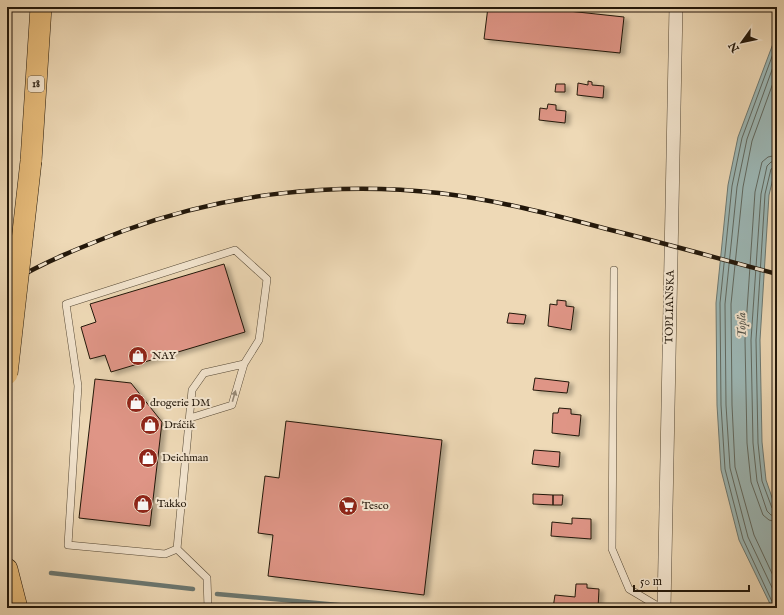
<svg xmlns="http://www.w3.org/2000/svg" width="784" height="615" font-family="'IM FELL English',serif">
	<defs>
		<filter id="shadow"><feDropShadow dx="4.5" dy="2.5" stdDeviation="2" flood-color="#0004"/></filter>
	</defs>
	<rect width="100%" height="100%" fill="#eed9b6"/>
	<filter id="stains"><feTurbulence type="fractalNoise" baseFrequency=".005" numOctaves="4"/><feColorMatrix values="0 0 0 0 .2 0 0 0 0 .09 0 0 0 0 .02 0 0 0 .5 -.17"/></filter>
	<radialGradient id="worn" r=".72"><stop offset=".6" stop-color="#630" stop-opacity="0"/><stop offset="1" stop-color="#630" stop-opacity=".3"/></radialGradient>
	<path fill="#9cb8b7" stroke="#6b7872" d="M777,33V162L769,195L760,340L762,442L766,480L777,512V608H772L739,540L721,470L717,405L716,303L728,185L738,137Z"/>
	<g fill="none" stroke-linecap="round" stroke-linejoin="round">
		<path stroke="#5f6860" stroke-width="1" d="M777,56L747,139L737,187L725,304L726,405L730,468L748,537L777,598
			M777,72L752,141L743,187L731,304L732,405L735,467L754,535L777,584
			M777,155L768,157L762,162L755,192L745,340L747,443L751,482L763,515L769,520L777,522
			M777,161L771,162L767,166L761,194L751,340L753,443L757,481L767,511L771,515L777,516
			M777,166L771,169L765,194L756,340L758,443L762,481L772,508L777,511
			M775,608L743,539L725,469L721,405L720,303L732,186L742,138L777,43"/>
		<path stroke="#6b7872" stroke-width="4.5" d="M51,573L193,589
			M217,594L371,608"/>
	</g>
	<path fill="#df9586" stroke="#22170a" filter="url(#shadow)" d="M488,7H531L624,17L620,53L484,39Z
		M588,81L592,82V85L604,86L603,98L577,95L578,83L588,85Z
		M556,84H565V92H555Z
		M548,104L556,105V110L566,111L565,123L539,120L540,108L547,109Z
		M224,264L245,332L111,372L105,355L90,359L81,327L96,322L90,304Z
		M557,300L566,301V306L574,307L571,330L548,326L550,304L557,305Z
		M509,313L526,315L524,324L507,323Z
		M535,378L569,382L567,393L533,390Z
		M95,379L131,383L162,422L150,526L79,518Z
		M559,408L571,409V414L581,415L579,436L552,433L553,413H558Z
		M286,421L442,440L424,595L268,576L273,535L258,533L265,476L279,478Z
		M534,450L560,452L559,467L532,464Z
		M533,494L553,495V505L533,504Z
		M553,495H563L562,505H553Z
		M572,518L591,519V539L551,536L552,522L572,524Z
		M576,584H587V588L599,589L598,608H553L555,595L575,597Z"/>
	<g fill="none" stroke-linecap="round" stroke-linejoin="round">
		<g stroke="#554835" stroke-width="8">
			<path id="service" d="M614,270L612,549L629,589L661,608
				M190,418L232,405L244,364L204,373L192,390L177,549L207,578L208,608
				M177,549L165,554L68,545L78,386L66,304L235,250L267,279L259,340L244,364"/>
		</g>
		<g stroke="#554835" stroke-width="14">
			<path id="minor" d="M664,608L676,7"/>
		</g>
		<g stroke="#22170a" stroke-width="22">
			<path id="primary" d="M31,161L41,7
				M7,569L17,608"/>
		</g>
		<use href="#service" stroke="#f4e6d0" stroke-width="7"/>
		<use href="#minor" stroke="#f4e6d0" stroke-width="13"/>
		<use href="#primary" stroke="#e7bc7b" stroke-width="21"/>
		<g stroke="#22170a" stroke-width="4.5">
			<path id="rail" d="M7,284C43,262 84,246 123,231C223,194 333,181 439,193C496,200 551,214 607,229C664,243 720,259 777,274"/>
		</g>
		<use href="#rail" stroke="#f4e6d0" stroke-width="3" stroke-dasharray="9" stroke-linecap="butt"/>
		<g stroke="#22170a" stroke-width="22" stroke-linecap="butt">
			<path id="primary-bridge" d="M7,374L31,161"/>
		</g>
		<use href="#primary-bridge" stroke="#e7bc7b" stroke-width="21"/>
	</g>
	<defs><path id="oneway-solid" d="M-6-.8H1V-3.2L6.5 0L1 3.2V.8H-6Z"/></defs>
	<use fill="#968977" href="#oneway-solid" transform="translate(234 396) rotate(-74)"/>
	<defs>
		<g id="shop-disc" transform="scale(1)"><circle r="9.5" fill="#8f2418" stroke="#f4e6d0"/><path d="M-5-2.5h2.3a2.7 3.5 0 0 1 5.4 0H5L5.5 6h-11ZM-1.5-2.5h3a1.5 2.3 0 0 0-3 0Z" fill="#fff"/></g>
		<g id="supermarket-disc" transform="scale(1)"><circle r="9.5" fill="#8f2418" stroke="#f4e6d0"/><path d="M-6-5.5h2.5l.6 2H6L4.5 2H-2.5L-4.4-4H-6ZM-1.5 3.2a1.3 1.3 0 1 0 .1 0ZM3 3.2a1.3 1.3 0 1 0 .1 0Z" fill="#fff"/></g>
	</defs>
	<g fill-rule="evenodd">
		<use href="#shop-disc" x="138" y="356"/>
		<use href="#shop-disc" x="136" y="403"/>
		<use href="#shop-disc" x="150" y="425"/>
		<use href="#shop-disc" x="148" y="458"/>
		<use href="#shop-disc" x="143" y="504"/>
		<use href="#supermarket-disc" x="348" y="506"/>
	</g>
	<g text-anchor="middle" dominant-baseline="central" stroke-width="4" stroke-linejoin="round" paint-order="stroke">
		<rect fill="#f4e6d0" stroke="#615545" stroke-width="1" x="28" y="76" width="16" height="16" rx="3"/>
		<g font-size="10" font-weight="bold" fill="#22170a">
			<text x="36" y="84">18</text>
		</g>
		<g font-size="11" fill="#22170a" stroke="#f4e6d0">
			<text transform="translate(670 307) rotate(-89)">TOPLIANSKA</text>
		</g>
		<g font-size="11" fill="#22170a" stroke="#f4e6d0" text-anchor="start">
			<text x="152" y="356">NAY</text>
			<text x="150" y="403">drogerie DM</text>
			<text x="164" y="425">Dráčik</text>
			<text x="162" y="458">Deichman</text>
			<text x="157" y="504">Takko</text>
			<text x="362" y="506">Tesco</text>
		</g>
		<g font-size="12" font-style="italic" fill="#4d4f47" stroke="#f4e6d0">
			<text transform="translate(742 325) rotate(-91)">Topľa</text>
		</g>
	</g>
	<rect width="784" height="615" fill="none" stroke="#eed9b6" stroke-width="24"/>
	<rect x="8" y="8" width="768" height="599" fill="none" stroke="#22170a" stroke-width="2"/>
	<rect x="12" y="12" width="760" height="591" fill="none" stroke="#22170a"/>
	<g transform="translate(742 42) rotate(237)" stroke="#f4e6d0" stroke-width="3" paint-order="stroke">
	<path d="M0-3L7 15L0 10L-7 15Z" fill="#22170a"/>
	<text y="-6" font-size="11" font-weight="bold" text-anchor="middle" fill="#22170a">N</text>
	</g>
	<path d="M634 585v6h115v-6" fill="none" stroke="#22170a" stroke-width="2"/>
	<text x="640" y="585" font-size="12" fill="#22170a" stroke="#f4e6d0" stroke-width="3" paint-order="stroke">50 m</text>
	<rect width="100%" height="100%" filter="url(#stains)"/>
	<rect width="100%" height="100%" fill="url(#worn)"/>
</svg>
